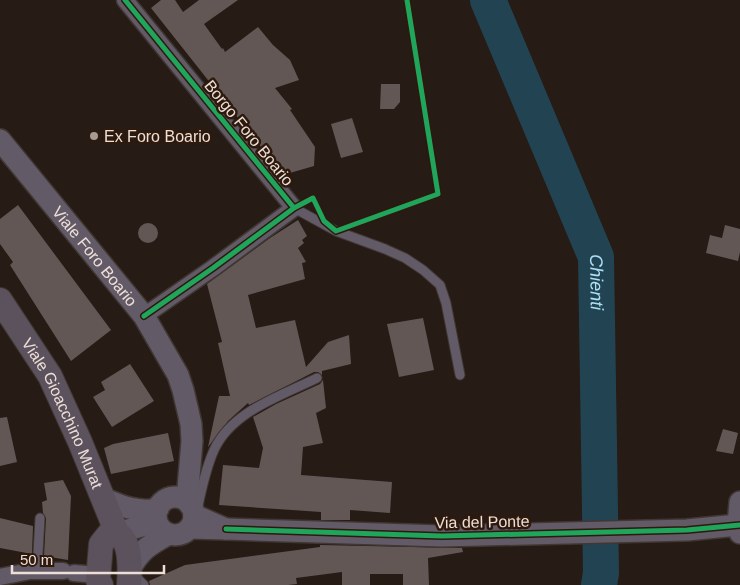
<svg xmlns="http://www.w3.org/2000/svg" width="740" height="585" font-family="Arial,sans-serif">
	<rect width="100%" height="100%" fill="#261b15"/>
	<g fill="none" stroke-linecap="round" stroke-linejoin="round">
		<path stroke="#224452" stroke-width="36" id="s1" d="M488,0L596,257L601,573L599,585"/>
	</g>
	<path fill="#625754" d="M161,0H175L183,12L199,0H238L204,24L222,49L223,48L225,52L258,27L273,45L290,60L299,80L275,88L292,109L290,110L315,147L314,166L283,175L151,8Z
		M381,84H400V102L394,109H380Z
		M352,118L363,152L341,158L331,124Z
		M18,205L111,330L71,361L10,265L13,262L0,244V219Z
		M298,220L307,236L302,240L304,243L298,248L306,262L302,263L305,279L248,295L256,328L295,320L306,367L328,342L349,335L351,364L322,371V375L318,372H314L249,405L248,403L228,421L208,447L219,396H230L218,343L222,342L207,284L270,238Z
		M138 233a10 10 0 1 1 20 0a10 10 0 1 1-20 0Z
		M725,225L740,229V252L738,261L706,253L710,235L722,238Z
		M423,318L434,370L399,377L387,324Z
		M130,364L154,401L112,427L93,397L105,390L101,382Z
		M323,380L326,408L316,413L323,443L303,447L301,475L392,482L390,513L350,510V520H321V512L219,505L223,465L259,468L263,448L253,417L276,404L320,384Z
		M7,417L17,462L0,466V418Z
		M723,429L738,433L733,454L716,451Z
		M168,433L174,461L111,474L104,448L113,444Z
		M63,480L71,496L68,560L44,556L46,518L43,513L42,502L47,500L44,483Z
		M0,518L33,526L32,554L0,548Z
		M320,545L462,548L463,552L428,558L429,585H403V574H370V585H342V572L296,578L297,584L288,585H150L149,581L185,565L320,547Z"/>
	<g fill="none" stroke-linecap="round" stroke-linejoin="round">
		<g stroke="#403732" stroke-width="11">
			<path id="service" d="M294,208L336,231L385,249L405,258L423,270L440,285L446,303L460,375
				M195,508L198,506C202,487 206,468 214,450C232,411 281,396 317,378
				M37,571L40,518
				M133,574L144,585"/>
		</g>
		<g stroke="#403732" stroke-width="19">
			<path id="minor" d="M125,0L294,208L213,268L144,316
				M74,573L98,575
				M0,577L30,571H63"/>
		</g>
		<g stroke="#403732" stroke-width="24">
			<g id="tertiary">
				<path id="s2" d="M0,140L144,316L178,375L183,390L191,424L192,441L188,488L190,505"/>
				<circle cx="175" cy="516" r="19"/>
				<path d="M103,498C121,506 137,513 158,509"/>
				<path d="M740,502L738,525L740,533"/>
				<path d="M190,528L226,529L194,515"/>
				<path d="M226,529L442,536L687,530L738,525"/>
				<path d="M117,533L149,524L156,519"/>
				<path d="M129,571C140,550 149,545 169,534"/>
			</g>
		</g>
		<g stroke="#403732" stroke-width="26">
			<g id="secondary">
				<path id="s3" d="M0,300L50,376L80,442L117,533"/>
				<path d="M101,585L98,580L101,544L109,534L117,533C132,542 130,569 129,585"/>
			</g>
		</g>
		<use href="#service" stroke="#625a67" stroke-width="9"/>
		<use href="#minor" stroke="#625a67" stroke-width="16"/>
		<use href="#tertiary" stroke="#625a67" stroke-width="21"/>
		<use href="#secondary" stroke="#5c525d" stroke-width="24"/>
		<g stroke="#2e190d" stroke-width="8">
			<path id="cycleway" d="M125,0L294,208L213,268L144,316
				M294,208L313,198L324,221L336,231L438,194L407,0
				M226,529L442,536L687,530L740,525"/>
		</g>
		<use href="#cycleway" stroke="#20a55d" stroke-width="5"/>
	</g>
	<circle fill="#a79a93" stroke="#2e190d" stroke-width="2" cx="94" cy="136" r="5"/>
	<g text-anchor="middle" dominant-baseline="central" stroke-width="5" stroke-linejoin="round" paint-order="stroke">
		<g font-size="16" fill="#eddfd7" stroke="#2e190d">
			<text transform="translate(249 133) rotate(51)">Borgo Foro Boario</text>
			<text stroke="none"><textPath href="#s2" startOffset="150">Viale Foro Boario</textPath></text>
			<text stroke="none"><textPath href="#s3" startOffset="130">Viale Gioacchino Murat</textPath></text>
			<text transform="translate(482 522) rotate(-1)">Via del Ponte</text>
		</g>
		<g font-size="16" fill="#eddfd7" stroke="#2e190d" text-anchor="start">
			<text x="104" y="136">Ex Foro Boario</text>
		</g>
		<g font-size="18" font-style="italic" fill="#ace0f7" stroke="#2e190d">
			<text stroke="none"><textPath href="#s1" startOffset="304">Chienti</textPath></text>
		</g>
	</g>
	<path d="M12 565v8h152v-8" fill="none" stroke="#eddfd7" stroke-width="2.5"/>
	<text x="20" y="565" font-size="15" fill="#eddfd7" stroke="#2e190d" stroke-width="4" paint-order="stroke">50 m</text>
</svg>
